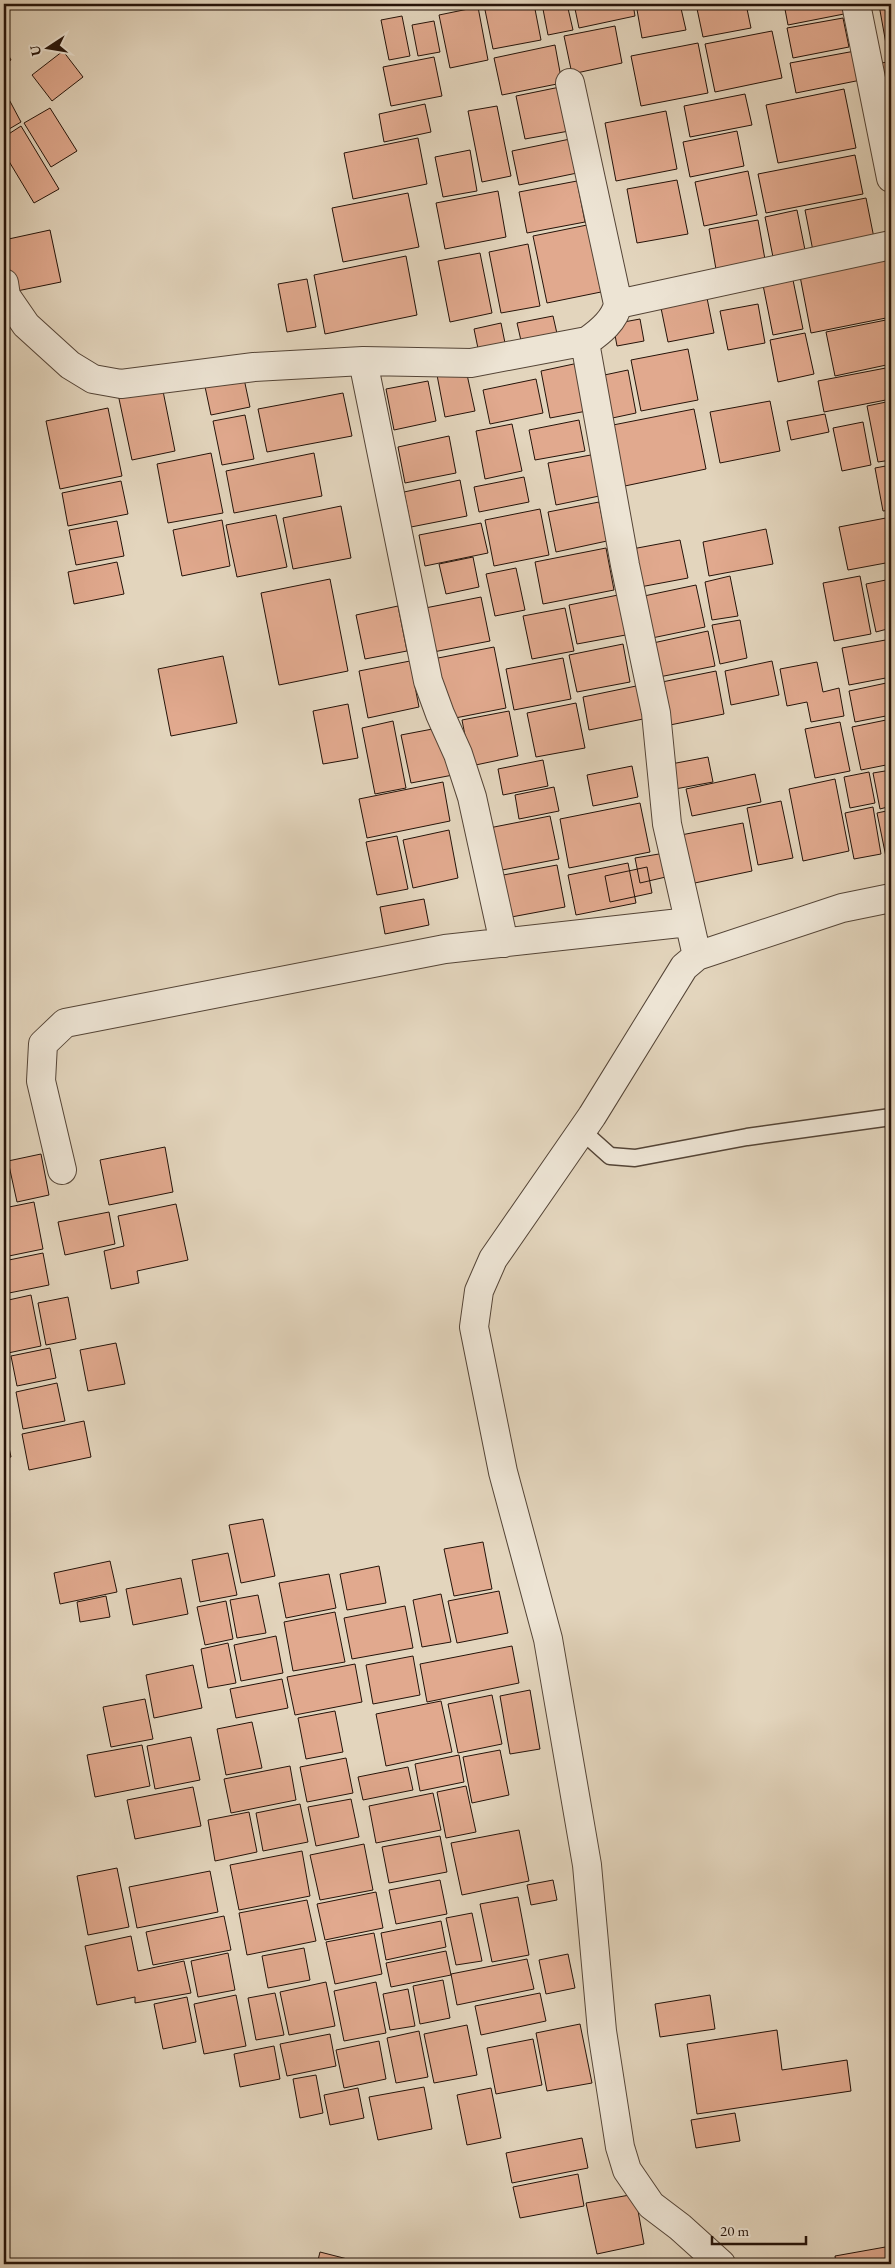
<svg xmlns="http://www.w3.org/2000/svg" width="895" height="2268" font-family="'EB Garamond',serif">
	<rect width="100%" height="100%" fill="#e3d5bd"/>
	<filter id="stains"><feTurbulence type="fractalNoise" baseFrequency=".004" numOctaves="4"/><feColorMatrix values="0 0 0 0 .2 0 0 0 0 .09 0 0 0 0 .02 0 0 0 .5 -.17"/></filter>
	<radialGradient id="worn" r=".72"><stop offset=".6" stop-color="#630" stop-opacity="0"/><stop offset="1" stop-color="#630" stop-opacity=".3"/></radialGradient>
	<path fill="#e1a98e" stroke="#251309" d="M441,4H469L442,9Z
		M490,4H534L541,40L493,49L484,5Z
		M542,4H567L573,30L548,35Z
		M574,4H633L635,16L579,28Z
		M636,4H680L686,30L642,38Z
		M696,4H746L751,28L703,37Z
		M784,4H847L849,13L788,25Z
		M891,4V54L888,55L879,5Z
		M478,7L488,60L450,68L439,15Z
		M402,16L410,56L389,60L381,20Z
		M843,18L849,47L793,58L787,28Z
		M434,21L440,52L418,56L412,25Z
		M615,26L622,63L572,74L564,36Z
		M772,31L782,78L715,92L705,44Z
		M698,43L708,93L641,106L631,56Z
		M555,45L562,83L502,95L494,58Z
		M4,47L11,60L4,64Z
		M63,51L83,77L52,101L32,75Z
		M855,51L861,80L796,93L790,63Z
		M434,57L442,96L391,106L383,67Z
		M891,61V91L888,92L882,63Z
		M560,87L569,131L525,139L516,96Z
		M844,89L856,148L778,163L766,105Z
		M4,90L21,122L4,132Z
		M745,94L752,125L690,137L684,106Z
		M425,104L431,132L384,142L379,114Z
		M497,106L511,176L482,182L468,111Z
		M50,108L77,151L51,167L24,123Z
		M666,111L677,169L616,181L605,123Z
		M21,126L59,189L34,203L4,153V137Z
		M737,131L744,166L690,177L683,142Z
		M418,138L427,184L353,199L344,153Z
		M575,138L582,172L519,185L512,151Z
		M470,150L477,191L443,197L435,157Z
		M855,155L863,194L766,213L758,174Z
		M748,171L757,215L704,226L695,182Z
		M677,180L688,234L637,243L627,189Z
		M577,181L585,222L527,233L519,192Z
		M498,191L506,237L445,249L436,203Z
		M408,193L419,247L343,262L332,208Z
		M866,198L874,238L813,251L805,210Z
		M797,210L805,250L773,257L765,217Z
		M758,220L766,265L717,275L709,229Z
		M587,225L601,292L547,303L533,236Z
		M50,230L61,282L12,292L4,240Z
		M528,244L540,306L501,313L489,252Z
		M480,253L492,313L450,322L438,261Z
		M888,254L891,273V317L811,333L799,271Z
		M406,256L417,315L325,334L314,275Z
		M307,279L316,327L287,332L278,284Z
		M793,280L803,329L773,335L763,285Z
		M707,298L714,333L668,342L661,308Z
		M758,304L765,343L728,350L720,311Z
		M553,316L558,338L522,345L517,323Z
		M640,319L644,341L617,346L613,324Z
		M891,319V364L835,376L826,332Z
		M501,323L507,353L480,358L474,329Z
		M805,333L814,374L778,382L770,340Z
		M688,349L698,400L641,411L631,360Z
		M583,362L592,410L550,418L541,371Z
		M891,367V399L824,412L818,381Z
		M466,370L475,411L445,417L437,375Z
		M628,370L636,413L603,420L595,377Z
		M243,374L250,407L211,415L204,382Z
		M536,379L543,413L490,424L483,390Z
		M428,381L436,421L394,430L386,389Z
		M162,386L175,451L132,460L118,394Z
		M343,393L352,436L267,452L258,409Z
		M770,401L780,451L720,463L710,412Z
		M891,401V460L878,462L867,406Z
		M108,408L122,476L60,489L46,421Z
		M694,409L706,469L620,487L608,426Z
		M825,414L829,432L791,440L787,421Z
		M245,415L254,459L222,465L213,421Z
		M579,420L585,451L535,460L529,430Z
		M863,422L871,465L842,471L833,428Z
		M512,424L522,471L485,479L476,431Z
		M449,436L456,473L405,483L398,447Z
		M211,453L223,513L168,523L157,464Z
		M314,453L322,496L234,513L226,471Z
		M596,454L604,495L556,505L548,463Z
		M891,465V510L883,511L875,468Z
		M524,477L529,502L479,512L474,487Z
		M460,480L467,516L411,527L404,492Z
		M121,481L128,514L68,526L62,493Z
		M599,502L607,541L556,552L548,512Z
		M341,506L351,558L293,569L283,518Z
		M540,509L549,555L494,566L485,520Z
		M276,515L287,567L237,577L226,525Z
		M891,517V562L848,570L839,527Z
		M222,520L230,566L182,576L173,530Z
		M117,521L124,556L76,565L69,530Z
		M481,523L488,553L425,566L419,535Z
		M766,529L773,564L709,576L703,542Z
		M680,540L688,578L640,587L632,549Z
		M606,548L614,590L543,604L535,562Z
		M473,557L479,587L446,594L439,564Z
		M117,562L124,594L74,604L68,572Z
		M516,568L525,610L495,616L486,574Z
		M730,576L738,616L712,620L705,582Z
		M860,576L871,634L834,641L823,583Z
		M330,579L348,671L279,685L261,593Z
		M891,579V628L876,632L866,584Z
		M696,585L705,627L652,638L644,596Z
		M623,594L631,634L577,644L569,605Z
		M481,597L490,641L423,654L415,610Z
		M398,606L407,651L365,659L356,615Z
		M565,608L574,651L532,659L523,616Z
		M740,620L747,658L720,664L712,625Z
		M708,631L715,666L659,677L653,643Z
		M891,639V677L849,685L842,648Z
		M623,644L630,682L577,692L569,655Z
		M494,647L506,708L445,720L433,659Z
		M223,656L237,723L171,736L158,669Z
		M563,658L571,699L514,710L506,669Z
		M410,661L419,707L368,718L359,671Z
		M772,661L779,695L731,705L725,671Z
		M817,662L823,692L839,688L844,716L811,722L807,702L787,706L780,669Z
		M716,671L724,714L670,725L662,682Z
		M891,682V715L855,722L849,691Z
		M641,685L648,718L589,730L583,697Z
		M576,703L585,748L536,757L527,713Z
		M348,704L358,758L323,764L313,711Z
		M509,711L518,756L471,766L462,720Z
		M891,719V764L861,770L852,727Z
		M393,721L406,788L375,794L362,728Z
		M840,722L850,771L815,778L805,729Z
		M443,727L453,775L411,783L401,735Z
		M708,757L713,782L675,789L671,764Z
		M543,760L548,786L503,795L498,769Z
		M632,766L638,797L593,806L587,775Z
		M891,770V806L880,809L873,773Z
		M869,772L875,803L850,808L844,777Z
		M755,774L761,802L692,816L686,789Z
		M835,779L849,851L803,861L789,789Z
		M443,782L450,821L367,838L359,799Z
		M554,787L559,811L519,819L515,795Z
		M781,801L793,858L758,865L747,808Z
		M640,803L650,852L569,868L560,819Z
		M873,807L881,854L854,859L845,813Z
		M891,810V856L886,857L877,813Z
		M550,816L559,859L497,871L489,828Z
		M743,823L752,871L690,884L681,835Z
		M449,830L458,878L413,888L403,840Z
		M397,836L408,889L377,895L366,842Z
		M665,853L670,876L640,883L635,858Z
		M628,863L636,903L576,915L568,875Z
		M557,865L565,907L506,918L498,876Z
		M647,867L652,893L610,902L605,876Z
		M424,899L429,925L385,934L380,907Z
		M165,1147L173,1192L109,1205L100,1160Z
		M41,1154L49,1195L17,1202L8,1161Z
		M34,1202L43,1249L4,1257V1208Z
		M176,1204L188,1260L137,1271L139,1283L111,1289L104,1251L124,1246L118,1216Z
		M109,1212L115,1244L65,1255L58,1222Z
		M43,1253L49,1285L4,1294V1261Z
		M31,1295L41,1346L8,1353L4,1333V1301Z
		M68,1297L76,1339L46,1345L38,1303Z
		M116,1343L125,1384L88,1391L80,1350Z
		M50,1348L56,1378L17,1386L11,1356Z
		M57,1383L65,1421L23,1429L16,1392Z
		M4,1392L9,1421L4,1422Z
		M84,1421L91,1457L29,1470L22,1434Z
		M4,1424L11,1457L4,1458Z
		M263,1519L275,1576L241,1583L229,1525Z
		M483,1542L492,1589L454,1596L444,1549Z
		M228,1553L237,1595L200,1602L192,1560Z
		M110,1561L117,1592L60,1604L54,1573Z
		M379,1566L386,1603L347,1610L340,1574Z
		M329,1574L336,1608L286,1618L279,1583Z
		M181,1578L188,1614L133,1625L126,1589Z
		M499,1591L508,1633L457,1643L448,1601Z
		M441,1594L451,1642L422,1647L413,1600Z
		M258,1595L266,1633L237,1638L230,1600Z
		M106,1596L110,1617L80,1622L77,1602Z
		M226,1601L233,1639L205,1645L197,1607Z
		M405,1606L413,1648L352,1659L344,1618Z
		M335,1612L345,1662L293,1671L284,1622Z
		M276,1636L283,1673L241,1681L234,1645Z
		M228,1643L236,1683L208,1688L201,1649Z
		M512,1646L519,1683L427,1702L420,1664Z
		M413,1656L420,1695L373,1704L366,1665Z
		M355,1664L362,1702L295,1715L287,1677Z
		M193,1665L202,1708L154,1718L146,1675Z
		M282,1679L288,1708L236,1718L230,1689Z
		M530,1690L540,1749L510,1754L500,1696Z
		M492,1695L502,1744L458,1753L448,1704Z
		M145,1699L153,1739L111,1747L103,1707Z
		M441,1701L452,1752L386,1766L376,1714Z
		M335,1711L343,1752L306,1759L298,1718Z
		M252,1722L262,1768L226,1775L217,1729Z
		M191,1737L200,1780L155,1789L147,1746Z
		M142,1745L150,1786L95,1797L87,1755Z
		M500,1750L509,1795L472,1803L463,1757Z
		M459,1755L464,1782L420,1791L415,1764Z
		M346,1758L353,1793L307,1802L300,1767Z
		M290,1766L296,1800L231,1813L224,1779Z
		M408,1767L413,1790L363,1800L358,1777Z
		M466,1786L476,1832L446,1838L437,1792Z
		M193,1787L201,1826L135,1839L127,1800Z
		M433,1793L441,1830L376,1843L369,1806Z
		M351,1799L359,1837L316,1846L308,1807Z
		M300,1804L308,1842L263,1851L256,1813Z
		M249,1812L257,1852L215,1861L208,1820Z
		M519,1830L529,1881L462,1895L451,1843Z
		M440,1836L447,1872L389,1883L382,1847Z
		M364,1844L373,1890L320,1900L310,1855Z
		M302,1851L310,1896L239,1910L230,1865Z
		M117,1868L129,1927L88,1935L77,1876Z
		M210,1871L218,1912L137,1928L129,1887Z
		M440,1880L447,1914L396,1924L389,1890Z
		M553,1880L557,1900L531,1905L527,1885Z
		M376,1892L383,1928L325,1940L317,1904Z
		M518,1897L529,1955L492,1962L480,1904Z
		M307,1900L316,1941L247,1955L239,1913Z
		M472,1913L482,1961L456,1965L446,1918Z
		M224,1916L231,1950L153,1965L146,1932Z
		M441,1921L446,1947L386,1960L381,1933Z
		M374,1933L382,1974L335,1984L326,1942Z
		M131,1936L138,1971L184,1961L191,1993L135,2003V1997L97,2005L85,1946Z
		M304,1948L310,1980L268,1988L262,1956Z
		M446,1951L451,1975L391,1987L386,1963Z
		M228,1953L235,1990L198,1997L191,1961Z
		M568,1954L575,1988L546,1994L539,1960Z
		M527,1959L534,1989L457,2005L451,1974Z
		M443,1980L450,2018L420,2024L413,1986Z
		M326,1982L335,2026L289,2035L280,1992Z
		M376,1982L386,2033L344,2041L334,1991Z
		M408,1989L415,2026L390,2030L383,1994Z
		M275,1993L284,2035L256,2040L248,1998Z
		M540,1993L546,2021L481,2035L475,2006Z
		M236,1995L246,2046L204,2054L194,2004Z
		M710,1995L715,2029L660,2037L655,2004Z
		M187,1997L196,2042L163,2049L154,2004Z
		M580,2024L592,2083L547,2091L536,2033Z
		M467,2025L477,2075L434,2083L424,2034Z
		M777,2030L782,2070L847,2060L851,2091L697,2114L687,2044Z
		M419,2031L428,2077L396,2083L387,2038Z
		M330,2034L336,2066L287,2076L280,2044Z
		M533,2039L542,2085L496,2094L487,2048Z
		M379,2041L386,2079L344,2088L336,2050Z
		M274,2046L280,2079L240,2087L234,2054Z
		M316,2075L323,2113L300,2118L293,2079Z
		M424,2087L432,2129L378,2140L369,2097Z
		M358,2088L364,2118L330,2125L324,2095Z
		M491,2088L501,2138L467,2145L457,2095Z
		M735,2113L740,2141L696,2148L691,2120Z
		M582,2138L588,2168L512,2183L506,2153Z
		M578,2174L584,2206L520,2218L513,2187Z
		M635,2194L644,2244L597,2254L586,2203Z
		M891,2246V2264H836L835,2256Z
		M320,2252L367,2264H317Z"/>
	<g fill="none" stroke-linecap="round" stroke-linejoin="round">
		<g stroke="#544436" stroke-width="19">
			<path id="service" d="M582,1131L610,1156L635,1158L747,1137L891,1117"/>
		</g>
		<g stroke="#544436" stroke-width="30">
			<path id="minor" d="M856,4L891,178
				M570,83L618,304C615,320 600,332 587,341L586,348L625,565L656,713L667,824L697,956
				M4,283L6,296L26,325L70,365L93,379L121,384L254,367L363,361L471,363L587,341
				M618,304L891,245
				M363,361L428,681L440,714L458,754L472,797L504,943
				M62,1170L41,1081L43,1044L65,1023L445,949L689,922
				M721,2264L680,2227L651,2205L627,2170L620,2147L602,2031L587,1865L548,1639L503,1472L474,1327L479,1291L493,1259L592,1116L684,967L697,956L842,908L891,898"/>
		</g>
		<use href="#service" stroke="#ede4d4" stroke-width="16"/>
		<use href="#minor" stroke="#ede4d4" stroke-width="28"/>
	</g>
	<rect width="895" height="2268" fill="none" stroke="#e3d5bd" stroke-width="20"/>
	<rect x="5" y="5" width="885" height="2258" fill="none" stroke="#251309" stroke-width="2.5"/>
	<rect x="10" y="10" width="875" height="2248" fill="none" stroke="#251309"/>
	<g transform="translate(48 48) rotate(258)" stroke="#ede4d4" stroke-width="4" paint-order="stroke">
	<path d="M0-4L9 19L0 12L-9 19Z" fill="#251309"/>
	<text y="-8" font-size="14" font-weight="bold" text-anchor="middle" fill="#251309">U</text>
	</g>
	<path d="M712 2236v8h94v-8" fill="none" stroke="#251309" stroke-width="2.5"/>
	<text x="720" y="2236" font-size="15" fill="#251309" stroke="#ede4d4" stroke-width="4" paint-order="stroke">20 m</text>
	<rect width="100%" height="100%" filter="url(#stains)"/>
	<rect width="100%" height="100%" fill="url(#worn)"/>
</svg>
